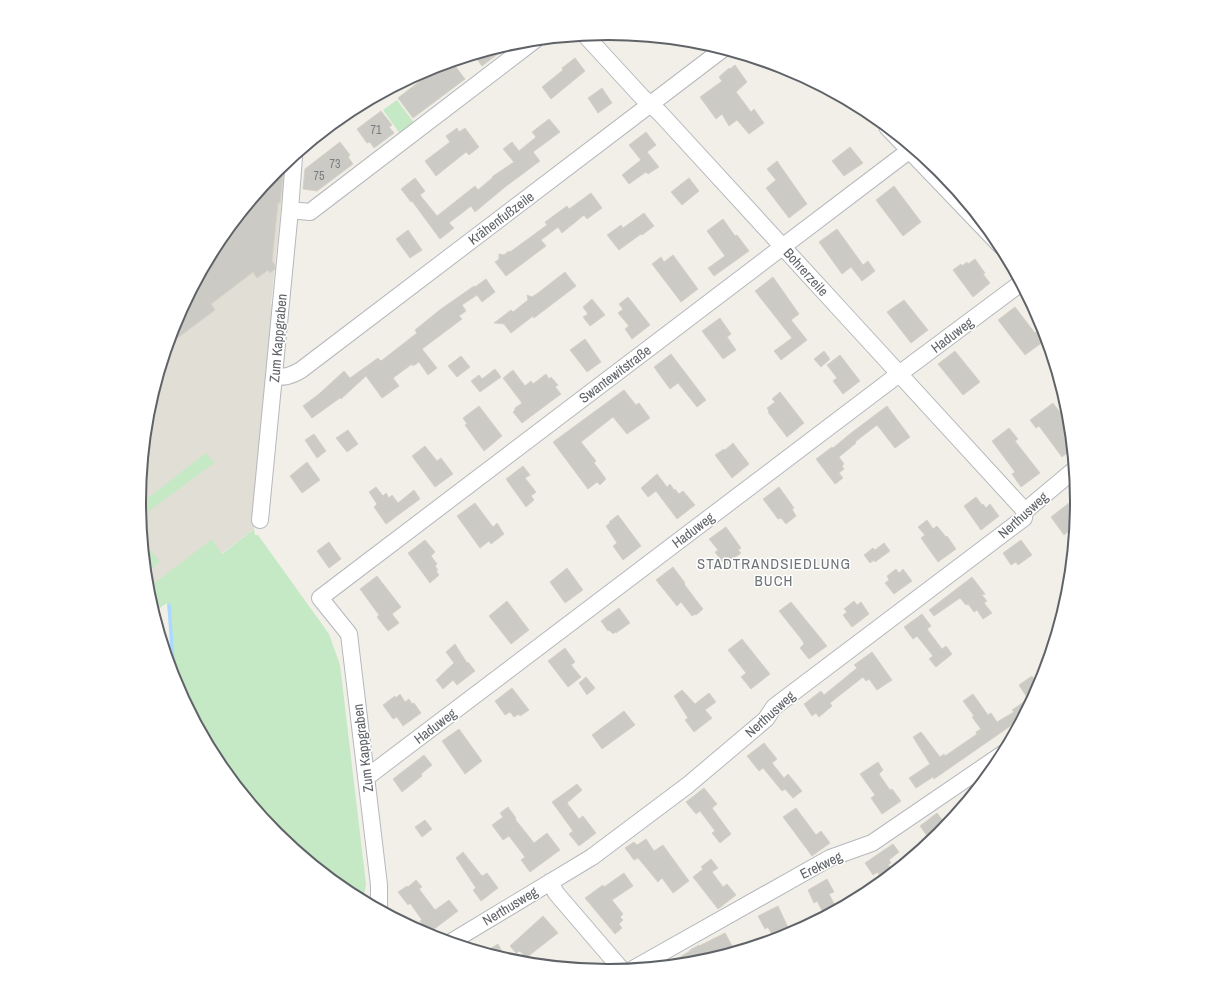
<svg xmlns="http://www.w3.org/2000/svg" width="1217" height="1004" font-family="'Archivo Narrow',sans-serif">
	<rect width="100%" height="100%" fill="#f1efe8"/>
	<path fill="#e1ded6" d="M286,163L271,304L275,308L254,529L221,554L220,551L148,593L140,502L149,410L175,322L219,241L277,170Z"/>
	<path fill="#c5e8c5" d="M397,100L415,124L401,135L383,110Z
		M206,453L214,463L141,517L140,504Z
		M254,529L255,535H258L329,634L340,665L366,884L363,900L348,892L277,833L218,762L176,682L167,603L154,612L148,588L212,539L222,554Z
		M143,541L160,562L146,573Z"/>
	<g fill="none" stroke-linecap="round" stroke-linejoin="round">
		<path stroke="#aadaff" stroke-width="3.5" d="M169,605L174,677"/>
	</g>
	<path fill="#cccac5" stroke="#d6d1c6" d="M507,45L508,46L482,66L474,55Z
		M575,58L585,71L551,99L542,87L563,70L562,68Z
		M452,62L465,79L413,118L398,98L441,65Z
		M735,65L747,82L736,92L751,112L754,109L764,123L749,134L737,120L729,126L722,114L716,119L700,97L718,84L722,81L719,77L729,68L730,69Z
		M602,88L612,103L598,113L588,98Z
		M381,111L392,125L389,127L394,133L374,148L370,142L367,143L357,129Z
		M549,119L560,132L533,152L540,161L505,187L475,212L471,206L449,223L454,228L440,239L412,201L411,202L401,189L415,178L425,191L420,195L437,216L475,186L478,190L492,178L493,176L514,162L503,149L512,142L519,151L536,137L532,132Z
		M457,128L459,132L465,128L479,147L469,155L466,152L436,176L425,161L450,142L446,136Z
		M646,132L656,145L647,152L659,167L648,174L646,172L629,184L622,175L641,160L629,145Z
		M340,142L350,155L348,157L353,164L317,191L303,189L305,169Z
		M850,147L863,163L844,176L832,161Z
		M777,161L807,204L789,218L766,188L776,180L767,169Z
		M284,165L280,203H278L272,261L275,265V269L270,273L268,270L257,278L253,272L211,304L215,310L168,345L175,322L219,241L277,170Z
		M689,178L699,191L682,205L671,192Z
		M894,186L921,222L903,236L876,200Z
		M591,193L602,208L587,219L584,215L562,233L558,227L541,240L546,246L506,276L495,262L499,259V254L504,255L509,251L510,252L547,225L545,222L567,206L569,209Z
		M644,213L654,226L642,235L641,234L619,250L607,235L621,225L623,228Z
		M723,219L735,236L737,235L749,251L714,276L708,268L725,256L707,231Z
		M837,229L863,265L868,261L875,271L862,281L851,267L842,274L819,242Z
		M408,230L422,250L410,258L396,239Z
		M673,255L698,289L681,302L652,264L661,257L664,262Z
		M975,259L985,273L983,274L990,283L973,297L953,270L961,264L962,266L967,262L968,264Z
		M565,272L576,286L534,318L533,316L511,333L504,324L494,323L511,310L513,312L528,300L527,295L532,297L538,293Z
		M773,277L799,314L791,320L807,340L781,360L774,351L792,338L755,291Z
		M486,279L495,292L482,302L477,295L462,305L466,311L459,316L462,319L422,349L437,368L428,375L419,362L413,366L412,364L393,378L399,386L382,398L366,376L341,399L340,398L312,418L303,406L319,394L344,371L350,378L378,358L381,361L417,333L415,330L441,309L474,286L475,287Z
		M628,297L650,325L632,339L625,329L629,326L618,313L623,309L619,304Z
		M592,299L605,315L590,326L583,317L588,314L583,307Z
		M904,300L928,330L911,343L887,312Z
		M1015,307L1035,333L1043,326L1047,339L1025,355L998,320Z
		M720,318L731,334L727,337L736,350L723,359L702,331Z
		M585,339L601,362L587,372L570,350Z
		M824,351L830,359L821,367L814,359Z
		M955,351L980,382L963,395L938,364Z
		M671,354L706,400L697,407L678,383L670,389L654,367Z
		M840,355L860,381L843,394L833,381L837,378L827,365Z
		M461,356L470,367L457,377L448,366Z
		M495,369L501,377L480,392L471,381L479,375L482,379Z
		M513,370L525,386L531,381L533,384L546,374L549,379L551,377L558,385L555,387L561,394L522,423L513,412L515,410V408L522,403L503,378Z
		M624,390L636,405L639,403L650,418L627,434L613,417L581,442L596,461L594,463L606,479L600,485L597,482L588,489L553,442Z
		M780,392L804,423L787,437L768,412L769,411L767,408L775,402L772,399Z
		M1053,403L1070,426L1072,449L1062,457L1039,426L1036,428L1030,420Z
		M479,406L502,436L484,451L465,425L467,424L463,418Z
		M887,406L910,437L895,448L877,425L855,442L856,443L839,457L844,464L842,466L844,469L839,473L843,478L835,484L816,459L832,447L833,448L851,433Z
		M1009,428L1018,439L1015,441L1040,473L1021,487L1012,474L1015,472L992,441Z
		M348,430L358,444L347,452L336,438Z
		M314,434L326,451L317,458L305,440Z
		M733,443L749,464L732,478L715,455L724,449L725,450Z
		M425,446L437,461L441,458L453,474L435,487L412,456Z
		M307,462L320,480L302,493L290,476Z
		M523,466L530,475L525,478L536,492L531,496L534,500L526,507L506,479Z
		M657,474L667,487L670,484L674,490L675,489L679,494L683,491L695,505L677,519L656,491L648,497L641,488Z
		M376,487L383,496L386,493L389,498L392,495L398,503L414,490L420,499L386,524L374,507L377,504L369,492Z
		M779,487L794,508L792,509L796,516L786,524L781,518L778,519L763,499Z
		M976,497L982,505L983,504L986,508L990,504L999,516L981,530L964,506Z
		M475,503L493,527L497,523L504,534L491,544L489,541L480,548L457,516Z
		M1069,503L1076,513L1075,526L1064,535L1051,517Z
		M618,515L641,546L623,560L613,546L617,543L606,526L610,523L609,522Z
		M927,520L933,529L937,526L946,537L947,536L956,549L938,562L921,538L925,535L918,527Z
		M726,527L741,548L738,550L741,553L725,565L715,552L718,550L709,539Z
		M425,540L435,552L431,556L437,564L435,566L438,570L436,571L439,575L430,583L408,553Z
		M1021,540L1032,555L1018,565L1016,562L1011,565L1003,553Z
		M329,542L341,559L329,568L317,551Z
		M884,543L890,551L875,562L874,560L870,563L864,555L873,548L875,550Z
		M673,567L685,583L684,584L703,609L696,615L695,614L692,616L681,602L677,606L656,580Z
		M567,568L583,590L565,603L550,582Z
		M896,569L899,573L903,569L912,581L894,594L885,583L889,580L887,576Z
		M377,576L401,607L392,614L399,623L388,631L377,617L379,615L360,589Z
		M972,577L985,594L982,595L987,601L984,603L992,613L983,619L977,610L974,612L968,604L966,605L960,598L934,616L929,610Z
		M507,601L529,630L511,644L489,616Z
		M854,601L857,605L861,602L869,614L852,627L843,615L847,612L844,609Z
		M791,602L827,646L809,659L800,648L804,644L802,640L779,611Z
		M619,608L630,623L616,633L615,632L613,634L609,630L608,631L601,621Z
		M922,614L931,626L927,629L942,649L946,646L952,654L936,667L929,659L933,656L917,636L913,639L904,627Z
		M742,639L770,674L751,689L741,677L746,673L728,650Z
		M455,644L467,663L468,662L475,671L457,685L453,680L443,689L436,680L454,663L446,652Z
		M565,648L575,662L571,665L581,677L568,687L548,661Z
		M872,652L892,680L877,690L869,679L866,681L863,677L830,703L832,706L819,717L816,713L812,716L804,704L821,691L824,695L857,668L854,665Z
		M1032,676L1039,686L1020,722L1019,720L934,779L933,777L916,788L909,778L930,764L913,737L921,732L940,757L944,754L945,756L977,734L976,732L981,729L972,717L974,716L963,701L973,694L988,715L991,713L997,722L1014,712L1012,710L1028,699L1019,685Z
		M586,677L595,688L587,695L579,683Z
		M512,688L529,710L520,716L519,714L514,717L510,712L505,715L495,701Z
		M682,690L695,704L709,693L716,702L705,710L712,718L694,732L685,720L688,718L674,696Z
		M400,694L405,702L409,699L412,704L414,703L421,713L403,726L397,717L393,719L383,705L395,696L396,698Z
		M624,711L635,725L602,749L592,735Z
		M459,729L482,761L465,774L442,741Z
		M764,743L777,759L772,763L784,778L788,774L802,791L793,798L785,789L782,791L763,768L759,771L747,756Z
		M424,755L432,765L421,774L422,776L402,792L393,779Z
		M878,762L883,770L879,774L890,790L892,789L901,801L882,814L871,798L875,795L860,774Z
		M577,784L582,790L567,803L579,819L583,816L596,833L579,846L569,834L573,831L552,802Z
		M704,788L717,804L712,808L731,834L720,843L712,833L715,831L700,811L696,814L686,802Z
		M508,807L516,818L515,819L534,843L547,833L560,850L530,872L521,860L525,857L509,836L503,840L492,825L503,817L500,813Z
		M796,808L816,835L821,831L830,843L812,856L783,817Z
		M937,813L947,826L940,834L933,839L931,835L928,837L920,826Z
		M425,820L432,829L422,837L415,827Z
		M646,839L654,851L663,845L689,881L673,893L662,878L658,882L638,858L634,860L625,848L634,842L637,845Z
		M893,844L899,852L889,860L891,863L888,865L891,868L879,876L878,872L873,875L865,863Z
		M463,852L482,876L487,873L498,888L481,901L473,890L476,888L456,858Z
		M711,859L718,868L712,872L723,887L727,884L736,895L718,909L693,877L703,869L701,867Z
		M624,873L633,886L612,900L623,914L620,917L623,920L619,924L622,928L615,934L585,898L603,885L604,887Z
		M827,879L834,892L829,894L836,907L835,908L836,910L827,914L826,913L824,914L817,901L814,903L808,890Z
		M416,880L422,887L419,889L435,910L449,900L458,911L429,933L420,921L422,920L410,903L408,905L398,892L407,886L408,887Z
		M778,906L791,934L774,939L768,927L765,929L758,916Z
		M543,916L558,933L526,958L520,951L516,953L510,946Z
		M725,933L735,951L710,959L707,953L686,963L671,965L670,963L690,951V950L699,945V946Z
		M498,944L506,959L485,952Z"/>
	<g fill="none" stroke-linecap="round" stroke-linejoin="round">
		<g stroke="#b5b8bc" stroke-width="18">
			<path id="minor" d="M585,35L642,97L660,113C782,245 903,379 1025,511
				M887,127L1001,246
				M290,210L310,212L535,40
				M274,377C286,377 291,376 301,370L723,49
				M260,520L290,210L294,157
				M367,777L899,374L1021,283
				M550,882L556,893L622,970
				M379,908V885L349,634L320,598L910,150
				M451,942L592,857L688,785L766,719L774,707L1024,518L1025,511L1074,470
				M633,969L830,858L872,843L1004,753"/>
		</g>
		<use href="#minor" stroke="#fff" stroke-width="16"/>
	</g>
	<g text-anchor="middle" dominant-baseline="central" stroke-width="3" stroke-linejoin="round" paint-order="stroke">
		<g font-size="12" fill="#7a7d7f">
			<text x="376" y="130">71</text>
			<text x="335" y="164">73</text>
			<text x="319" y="176">75</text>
		</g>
		<g font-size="14" fill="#5f6368" stroke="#fff">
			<text transform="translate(501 218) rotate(-37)">Krähenfußzeile</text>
			<text transform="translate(806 272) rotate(48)">Bohrerzeile</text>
			<text transform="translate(952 335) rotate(-37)">Haduweg</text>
			<text transform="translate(278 338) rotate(-85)">Zum Kappgraben</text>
			<text transform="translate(615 374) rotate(-37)">Swantewitstraße</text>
			<text transform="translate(1023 515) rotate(-42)">Nerthusweg</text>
			<text transform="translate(693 530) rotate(-37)">Haduweg</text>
			<text transform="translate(770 714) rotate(-42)">Nerthusweg</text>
			<text transform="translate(435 726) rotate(-37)">Haduweg</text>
			<text transform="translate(363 748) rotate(-97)">Zum Kappgraben</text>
			<text transform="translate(821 865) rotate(-26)">Erekweg</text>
			<text transform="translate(510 906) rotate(-31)">Nerthusweg</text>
		</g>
		<g font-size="15" letter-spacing="1" fill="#70757a" stroke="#fff">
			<text x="774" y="563">STADTRANDSIEDLUNG<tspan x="774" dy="17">BUCH</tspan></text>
		</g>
	</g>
	<path d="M0 0H1217V1004H0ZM146 502a462 462 0 1 1 924 0a462 462 0 1 1-924 0Z" fill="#fff" fill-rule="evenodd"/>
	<path fill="none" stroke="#5f6368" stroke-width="2" d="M146 502a462 462 0 1 1 924 0a462 462 0 1 1-924 0Z"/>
</svg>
